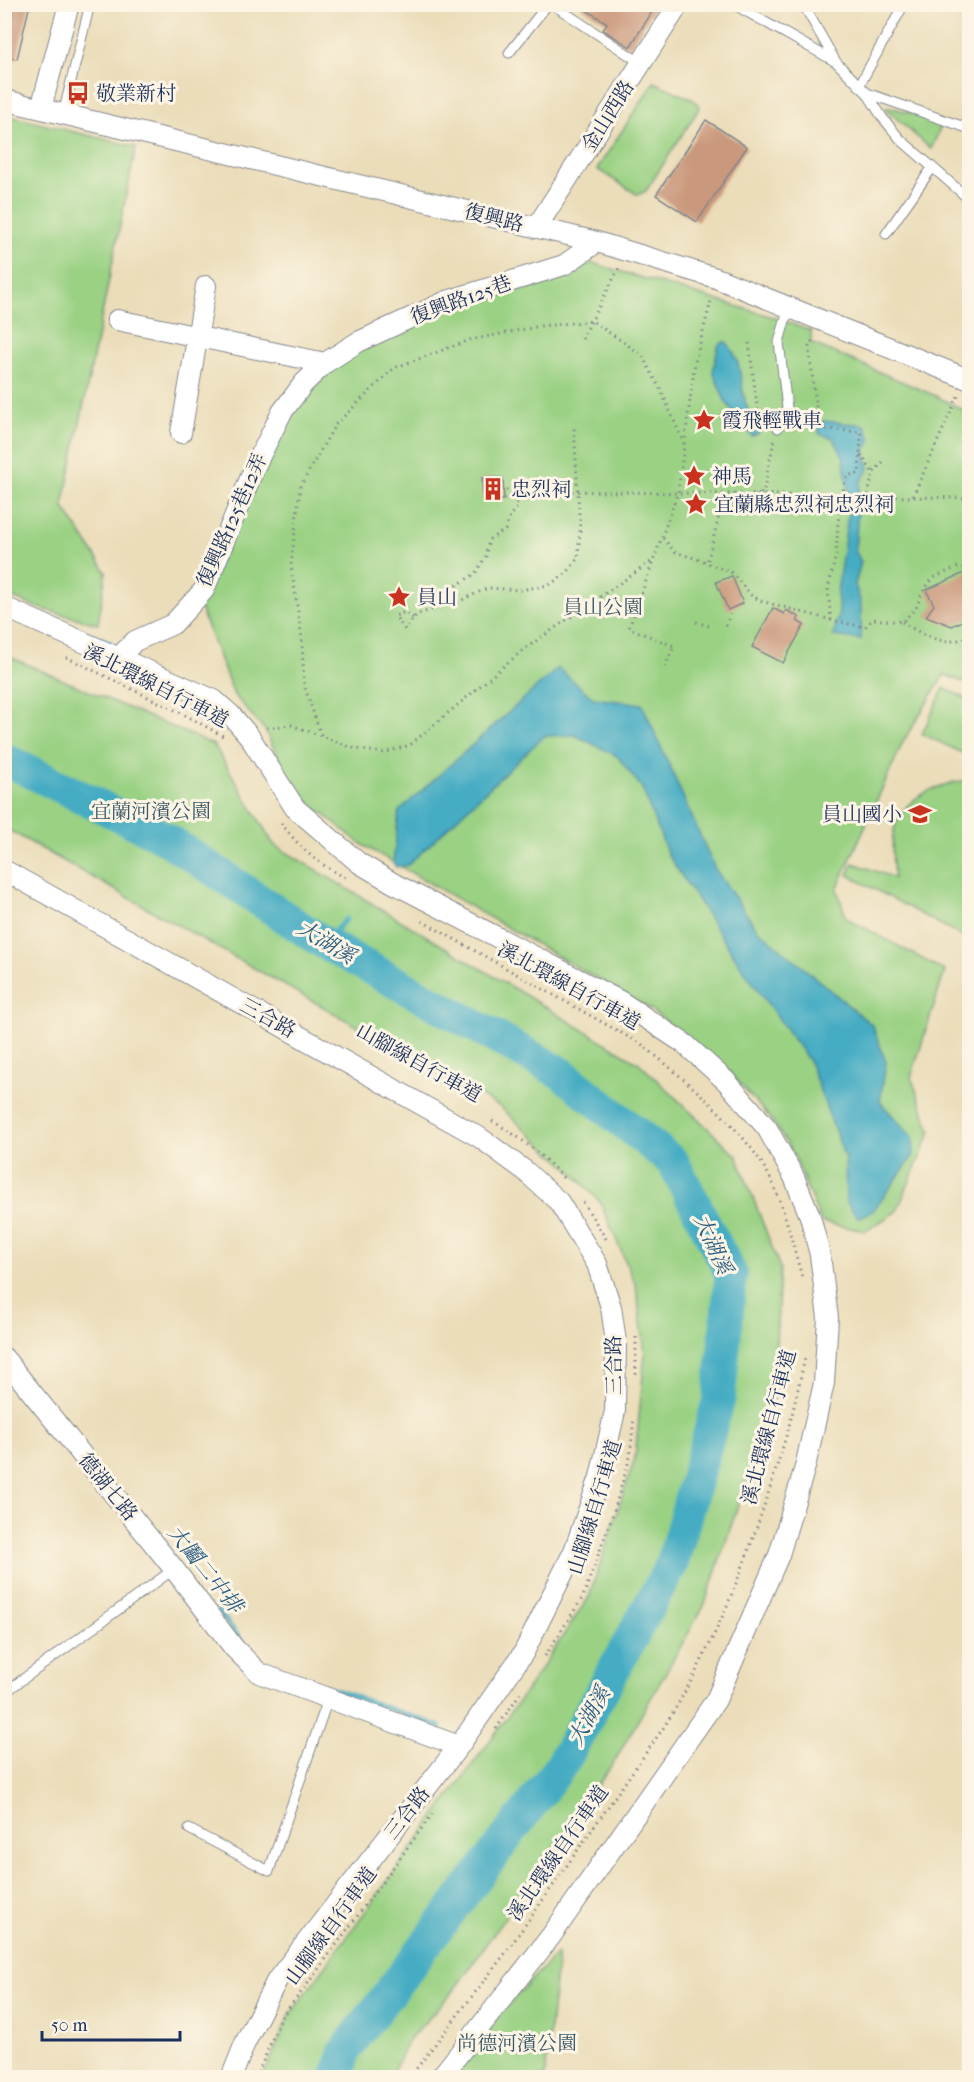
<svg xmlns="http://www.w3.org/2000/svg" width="974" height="2082" font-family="'IM FELL French Canon','Noto Serif TC',serif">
	<rect width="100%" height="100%" fill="#fcf5e5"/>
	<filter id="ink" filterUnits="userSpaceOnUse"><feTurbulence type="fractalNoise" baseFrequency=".0167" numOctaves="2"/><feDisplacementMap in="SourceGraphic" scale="12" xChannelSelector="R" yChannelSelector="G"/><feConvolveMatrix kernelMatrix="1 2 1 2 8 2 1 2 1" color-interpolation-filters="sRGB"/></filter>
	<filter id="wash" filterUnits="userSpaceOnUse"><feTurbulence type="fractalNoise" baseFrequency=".008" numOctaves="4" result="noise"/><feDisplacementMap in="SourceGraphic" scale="24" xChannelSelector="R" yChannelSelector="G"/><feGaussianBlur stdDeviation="1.35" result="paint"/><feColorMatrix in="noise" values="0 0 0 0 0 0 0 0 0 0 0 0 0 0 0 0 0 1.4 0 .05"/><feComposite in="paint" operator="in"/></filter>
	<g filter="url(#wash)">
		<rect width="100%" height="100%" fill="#ebddb9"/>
		<path fill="#9ad183" stroke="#5a8070" stroke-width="1.5" d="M654,82L694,100L700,107L646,191L638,195L597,169Z
			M889,107L943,122L931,149L886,109Z
			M5,115L136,147L63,506L106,572L98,624L39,608L5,595Z
			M592,263L773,317L811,331V343L938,397L969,413V684L944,675L904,740L837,889L846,918L945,971L911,1077L931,1131L897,1211L866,1231L821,1222L793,1153L771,1119L723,1065L650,1009L361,844L296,792L264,729L234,695L199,606L286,419L332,366L403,327L459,306Z
			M5,655L214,745L274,845L639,1063L737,1156L780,1268L773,1402L704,1606L614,1762L454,1990L408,2041L390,2077H263L289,2016L524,1694L589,1597L635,1458L645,1353L636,1286L600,1202L570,1170L499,1106L5,828Z
			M944,688L969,700V756L922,734Z
			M969,780H970L969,940L848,875L853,863L894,878C893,864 891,849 893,835C899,798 936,784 969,780Z
			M558,1953L545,2077L454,2078C481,2031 520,1991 558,1953Z"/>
		<path fill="#44acc3" stroke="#306e90" stroke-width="1.5" d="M723,342H726C743,360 739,382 746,404C748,413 755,421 760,429L758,434L752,436L725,401L713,372L718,346Z
			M823,421L865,425L871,439L865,450L869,468L860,483L855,550L861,562L855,585L861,603V640L833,636L839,613L837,593L850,501L843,456L833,438L819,434V426Z
			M558,668L593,698L642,704L715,869L757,929L872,1025L886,1062L880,1102L913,1138L914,1155L873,1211L858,1218L846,1201L845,1158L809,1061L742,968L668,855L642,788L617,756L575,735L544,736L408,865L396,867L393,863L399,811Z"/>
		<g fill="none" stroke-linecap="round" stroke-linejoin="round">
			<path stroke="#44acc3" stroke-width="5" d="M82,631L111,643
				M324,943L346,919
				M4,1345L11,1353
				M218,1611L250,1651
				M296,1676L441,1727"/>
			<path stroke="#44acc3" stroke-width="33" d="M4,759L165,838L324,943L561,1073L673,1162L731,1274L719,1399L672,1564L562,1764L345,2051L337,2078"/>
		</g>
		<g id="blocks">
			<path fill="#ca987c" d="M4,4H30L17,59L4,57Z
				M577,4H657L630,47L603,30L607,23Z
				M706,120L747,147L697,222L656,195Z
				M482,478H503L504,500H483Z
				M969,571V618L952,626L926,616L934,605L926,590Z
				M732,576L743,603L728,610L716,582Z
				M773,608L784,614L786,610L799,617L797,621L804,625L783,663L752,647Z"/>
		</g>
	</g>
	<g filter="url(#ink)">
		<use href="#blocks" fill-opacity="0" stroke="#83868c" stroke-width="1.5"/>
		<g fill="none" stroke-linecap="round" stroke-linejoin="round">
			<g stroke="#83868c" stroke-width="11">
				<path id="lane" d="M552,4L641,63
					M733,4L836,62L867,93L882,117L900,139L970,200
					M803,4L836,62
					M509,53L548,4
					M859,86L904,4
					M867,93L970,129
					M63,114L90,4
					M886,234L932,168
					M778,428L787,408L779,342L789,307
					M4,1693L174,1569
					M189,1829L269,1871L328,1699"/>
			</g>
			<g stroke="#83868c" stroke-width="22">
				<path id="street" d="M4,100L597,242L716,278L970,380
					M41,108L69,4
					M536,228L679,4
					M117,320L325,363
					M181,433L206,286
					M4,607L214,700L231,715L249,736L295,808L359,863L393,883L620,1001L685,1044L726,1081L767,1128L794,1177L810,1216L820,1255L828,1318L824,1383L805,1467L779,1555L716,1700L551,1936L440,2078
					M119,657L135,641L173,624L204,590L256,464L282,412L304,383L325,363L358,342L447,301L564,265L597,242
					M4,870L479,1137L524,1170L559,1202L597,1264L611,1307L616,1342L615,1411L600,1477L574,1551L524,1652L459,1746L277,1980L245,2043L231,2078
					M4,1358L174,1569L234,1648L259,1673L459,1746"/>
			</g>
			<path stroke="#83868c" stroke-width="3" stroke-dasharray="1.5 4.5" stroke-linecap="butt" d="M582,339L619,268
				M749,343L758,413L766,422
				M817,413L827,429L861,432L859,474L849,475L845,481L838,522L836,555L828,589L831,620
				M792,429L813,418L817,413L809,347L813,339
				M774,441L763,493L721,508L707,563L732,573L751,595L761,601L831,620L865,627L873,619L902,622L916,608L922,593L933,578L958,567H970
				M861,455L873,473
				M506,490L970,498
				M868,495L873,473L883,462
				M913,496L958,396
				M663,538L675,552L707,562
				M434,609L451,605L488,588L520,590L549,585L567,573L578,558L580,530L574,426
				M413,618L405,612L395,616L405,630L416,615L434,609L452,588L475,574L486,556L487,547L490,539L505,530L511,514L517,508L516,490
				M696,622L709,626
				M902,622C922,634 946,650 970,635
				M726,626L730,614
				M66,657L185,715L223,736
				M665,667L674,646L629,628L678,492L695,362L712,297
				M267,728L291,725L356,749L384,753L410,745L523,650L655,559
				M321,735L304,685L302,639L291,565L300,487L335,425L394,368L470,340L541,326L592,321L641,354L661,390L684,444
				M281,823C303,851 314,861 346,878
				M422,921L641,1044C680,1075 731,1118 759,1159C783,1194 791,1241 803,1280
				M492,1121C522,1138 543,1155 566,1181
				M583,1202L608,1242
				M636,1337V1379
				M545,1656L583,1597L613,1514L630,1457L634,1418
				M496,1729L521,1692
				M256,2078L282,2016L303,1990L433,1813
				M409,2078L507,1951L664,1727C722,1636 756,1536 787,1433C794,1409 799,1383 805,1358"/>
			<use href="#lane" stroke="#fff" stroke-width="9"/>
			<use href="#street" stroke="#fff" stroke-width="20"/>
		</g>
	</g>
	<defs>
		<g id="bus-bare" transform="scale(1.8)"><path d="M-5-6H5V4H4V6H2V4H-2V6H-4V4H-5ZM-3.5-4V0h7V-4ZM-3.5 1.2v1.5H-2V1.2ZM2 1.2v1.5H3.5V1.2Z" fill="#c8321e" stroke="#fcf5e5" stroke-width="2.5" paint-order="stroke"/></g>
		<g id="sight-bare" transform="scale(1.8)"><path d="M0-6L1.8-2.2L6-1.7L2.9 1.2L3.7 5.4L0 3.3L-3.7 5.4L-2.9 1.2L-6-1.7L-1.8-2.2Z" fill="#c8321e" stroke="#fcf5e5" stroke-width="2.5" paint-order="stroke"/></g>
		<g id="building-bare" transform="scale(1.8)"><path d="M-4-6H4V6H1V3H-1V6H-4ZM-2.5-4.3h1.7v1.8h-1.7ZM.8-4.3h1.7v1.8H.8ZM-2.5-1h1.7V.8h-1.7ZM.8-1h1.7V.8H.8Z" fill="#c8321e" stroke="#fcf5e5" stroke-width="2.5" paint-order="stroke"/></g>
		<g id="school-bare" transform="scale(1.8)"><path d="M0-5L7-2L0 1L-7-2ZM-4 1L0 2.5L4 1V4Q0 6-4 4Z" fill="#c8321e" stroke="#fcf5e5" stroke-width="2.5" paint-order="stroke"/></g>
	</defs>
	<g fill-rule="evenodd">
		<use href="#bus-bare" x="78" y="93"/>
		<use href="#sight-bare" x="704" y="420"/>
		<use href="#sight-bare" x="694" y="476"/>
		<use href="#building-bare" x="493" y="489"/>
		<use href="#sight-bare" x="696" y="504"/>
		<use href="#sight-bare" x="399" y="597"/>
		<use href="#school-bare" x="920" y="814"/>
	</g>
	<g text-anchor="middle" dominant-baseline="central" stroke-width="6" stroke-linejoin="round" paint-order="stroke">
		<g font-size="20" fill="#1b2f5e" stroke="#fcf5e5" text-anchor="start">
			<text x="96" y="93">敬業新村</text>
			<text x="722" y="420">霞飛輕戰車</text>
			<text x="712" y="476">神馬</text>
			<text x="511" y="489">忠烈祠</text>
			<text x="714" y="504">宜蘭縣忠烈祠忠烈祠</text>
			<text x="417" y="597">員山</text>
			<text x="902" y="814" text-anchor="end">員山國小</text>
		</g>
		<g font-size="20" fill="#1b2f5e" stroke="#fcf5e5">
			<text transform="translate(608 116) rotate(-58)">金山西路</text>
			<text transform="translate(494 218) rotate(14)">復興路</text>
			<text transform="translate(461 300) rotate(-20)">復興路125巷</text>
			<text transform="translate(232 520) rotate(-66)">復興路125巷12弄</text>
			<text transform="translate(156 686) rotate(27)">溪北環線自行車道</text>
			<text transform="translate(569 986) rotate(29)">溪北環線自行車道</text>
			<text transform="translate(268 1018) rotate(29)">三合路</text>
			<text transform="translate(419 1063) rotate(29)">山腳線自行車道</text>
			<text transform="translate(614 1365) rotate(-91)">三合路</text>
			<text transform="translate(769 1427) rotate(-75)">溪北環線自行車道</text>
			<text transform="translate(108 1487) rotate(51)">德湖七路</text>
			<text transform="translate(595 1507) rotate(-73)">山腳線自行車道</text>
			<text transform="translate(407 1813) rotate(-52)">三合路</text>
			<text transform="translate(558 1853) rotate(-55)">溪北環線自行車道</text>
			<text transform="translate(331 1926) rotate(-54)">山腳線自行車道</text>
		</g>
		<g font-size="20" fill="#3b5867" stroke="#fcf5e5">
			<text x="603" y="607">員山公園</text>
			<text x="151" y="811">宜蘭河濱公園</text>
			<text x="517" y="2043">尚德河濱公園</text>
		</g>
		<g font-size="21" font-style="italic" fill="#295b81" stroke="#fcf5e5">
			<text transform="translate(326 942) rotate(31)">大湖溪</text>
			<text transform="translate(713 1244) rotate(66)">大湖溪</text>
			<text transform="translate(205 1569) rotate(51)">大鬮二中排</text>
			<text transform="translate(589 1716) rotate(-61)">大湖溪</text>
		</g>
	</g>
	<rect width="974" height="2082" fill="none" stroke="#fcf5e5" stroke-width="24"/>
	<path d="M42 2031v9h138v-9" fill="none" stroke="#1b2f5e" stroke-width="3"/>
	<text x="51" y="2031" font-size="18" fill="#1b2f5e" stroke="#fcf5e5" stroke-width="4.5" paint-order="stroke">50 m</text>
</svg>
